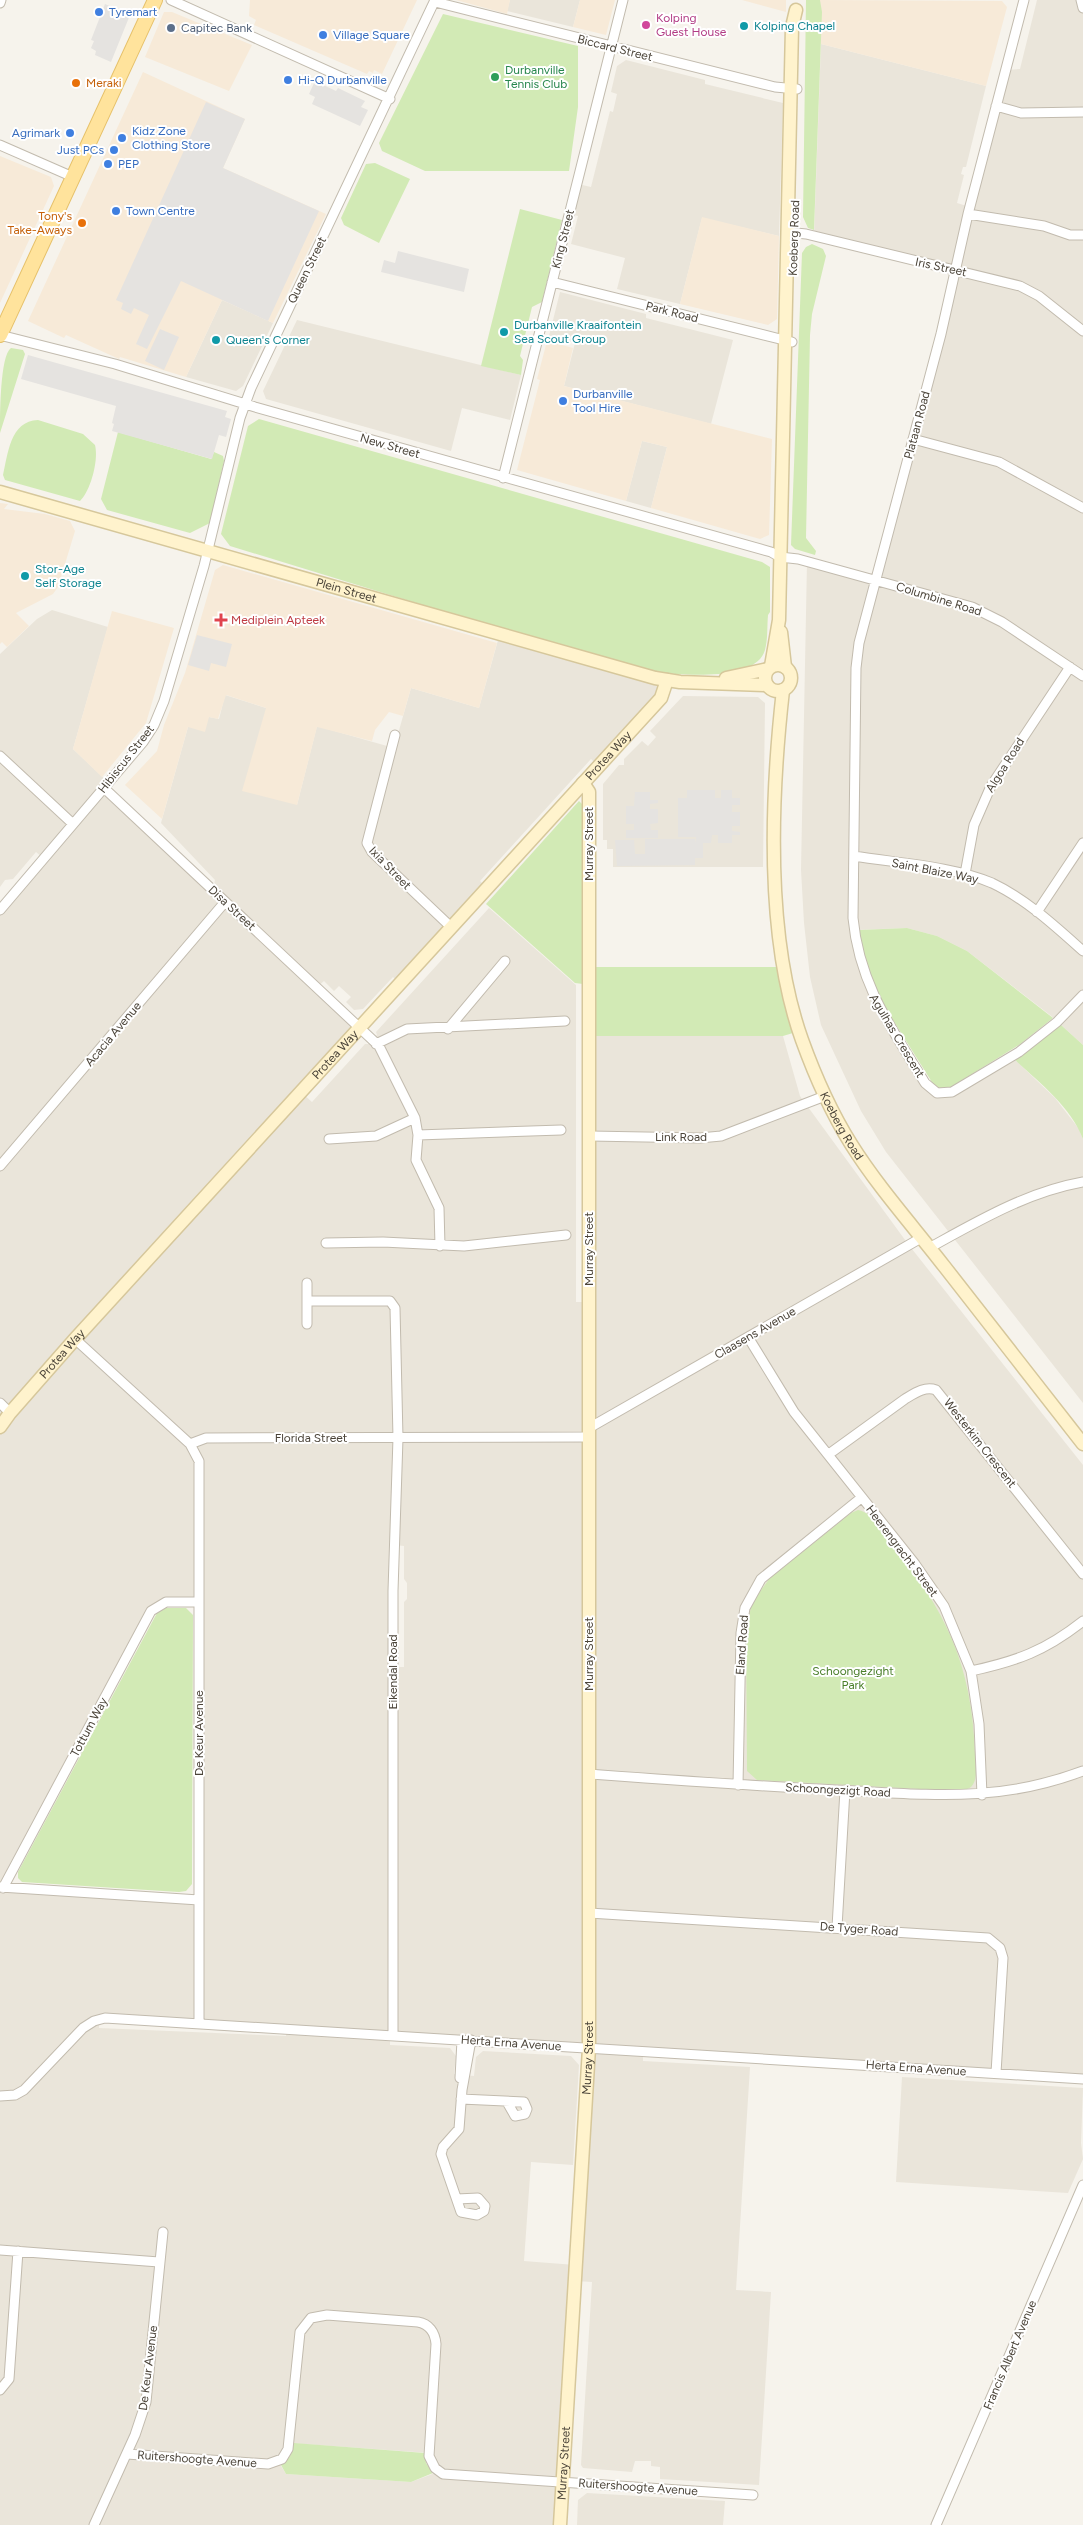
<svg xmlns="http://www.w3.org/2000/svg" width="1083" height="2525" font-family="Figtree,sans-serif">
	<rect width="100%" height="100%" fill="#f6f3ec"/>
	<path fill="#eae5da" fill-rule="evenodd" d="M510,0H580L573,27L507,11Z
		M1037,0H1083V1045L1050,1015L967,951L937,936L907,928L855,930L862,968L925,1083L943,1094L1011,1056L1055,1098L1079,1129L1083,1139V1403L886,1152L861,1111L821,1025L810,977L804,923L801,870L807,562L876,579L955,270L814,236L821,44L986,86L966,167H963L961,174L964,175L957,203L970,207L1006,70L1020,69Z
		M626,60L705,80V84L783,103L779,236L702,218L680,304L617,289L625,258L571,244L578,216L570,214L578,184L591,187L610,111L613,112L617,94L611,92L617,66Z
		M560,292L646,314V318L733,340L711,424L564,386L575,343L549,336Z
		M222,300L273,323L243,386L236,391L186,377Z
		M297,320L521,375L510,420L462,408L451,451L266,399L263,391Z
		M642,441L667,447L651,508L626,501Z
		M52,610L108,627L73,749L108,782L104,786L213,889L215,880L161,823L188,727L209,717L219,719L225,695L266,708L297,805L317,726L394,748L411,688L479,708L500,633L667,680L600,767L591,759L480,881L488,889L401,985L393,977L363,1009L354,1010L346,1002L351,997L339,986L334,991L324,981L317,987L360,1029L302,1093L312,1102L365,1044H368L377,1035L376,1032L489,908L576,985V1302H589L590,1036H783L800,1096L908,1244L1083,1465V2079L643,2051V2061L750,2067L736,2290L771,2292L759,2485L660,2479V2467L651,2466V2461H635L632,2472L583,2468L581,2465L592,2282L575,2281L561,2525H0V909L43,858L36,852L13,879L5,880L0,887V654L37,619ZM394,1545L404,1546V1579L407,1583V1599L404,1602V1667H394ZM199,1601V1899L3,1886L158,1605ZM99,2019L287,2029L286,2036L99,2028ZM390,2035L590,2048L575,2265L524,2261L531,2162L573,2165L579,2065L571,2056L483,2051L476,2057L474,2076L454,2074L456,2056L450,2048L390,2045ZM289,2443L430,2453L438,2472L411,2482L286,2474L278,2461Z
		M683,696L758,697L765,703L763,867H613V849H607V840H603V784L619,765H624V759L642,741L648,746L656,737L650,731Z
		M902,2077L1083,2088L1081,2143L1083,2159L1068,2193L896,2182Z
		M587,2493L725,2501L723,2525H577L578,2500Z"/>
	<path fill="#f7ead8" d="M250,0H417L382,74L374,70L373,73L369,71L367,74L254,25L256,20L249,16Z
		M456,0H510L507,14Z
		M580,0H615L606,35L573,27Z
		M742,0H786V12Z
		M820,0L1002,1L1007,7L986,86L821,44Z
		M164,12H172L252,45L229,91L145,57Z
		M143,72L245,119L223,168L326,214L273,323L222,300L186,377L120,357L119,359L66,335L64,338L28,321Z
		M0,156L51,177L54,186L0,303Z
		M702,217L779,236L777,319L768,325L680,304Z
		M547,341L573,348L564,386L772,439L769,535L760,539L651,508L667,447L642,441L626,501L517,470L540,380L537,379Z
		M0,503L8,504L4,509L45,514L70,521L75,531L58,587L53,594L16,613L29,626L7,647L2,642L0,644Z
		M223,565L497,643L479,708L411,688L403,716L389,712L375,730L372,741L317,727L297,805L242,791L266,708L226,695L218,719L209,717L205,732L188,727L162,819L125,785L157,751L164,725L185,673L215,570Z
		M112,611L174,628L146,723L102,777L73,749Z"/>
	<path fill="#d2eab5" d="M806,0H820L822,12L814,230L808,228L803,217Z
		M443,14L578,46V107L569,171H425L382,151L379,143Z
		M375,163L410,179L379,243L344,225L341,218L366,164Z
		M520,209L562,220L542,302L532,307L520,356L523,360L521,375L481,366Z
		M812,244L823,249L826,256L812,314L810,335L806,538L816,551L815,555L795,549L791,545L802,253L806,247Z
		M11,348L23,350L25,354L0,433C0,415 0,355 11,348Z
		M259,419L762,562L770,567V612L768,615C767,626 768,639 765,650C756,681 687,675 662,673L439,610L230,546L221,534L248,426Z
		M38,420L83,434L95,445C99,461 90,492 80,501L5,480L3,475C8,454 10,421 38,420Z
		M118,432L211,459L214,452L223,456L224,461L210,523L190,533L107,510L101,499Z
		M579,801L582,804L584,815L583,984L575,983L486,904Z
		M907,928L937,936L967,951L1053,1018L1019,1045L951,1087L943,1089L935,1087L876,993L864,958L859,930Z
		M595,967H779L794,1030L793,1033L783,1036H595Z
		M1061,1025L1083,1045V1139C1071,1107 1040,1083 1015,1060Z
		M858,1510C872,1512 881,1530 890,1541C945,1610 972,1663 975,1754C975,1764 979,1779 971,1787C963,1793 947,1790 937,1790L757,1780L747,1771L746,1629L752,1603L769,1579L851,1513Z
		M166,1608H186L193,1615L192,1884L186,1891L179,1892L22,1882L18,1878V1872L157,1613Z
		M294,2443L425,2453L426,2463L433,2473L411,2482L286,2474L281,2465L290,2456Z"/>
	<path fill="#e5e3e0" d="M105,4L130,15L111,62L95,55L96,51L91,48L94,41L91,40Z
		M315,81L336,91L338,88L365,101L361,107L368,110L360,126L312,104L315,97L309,94Z
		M206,102L245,119L223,168L319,211L268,321L181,281L147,349L136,344L149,315L134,308L131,314L121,309L123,303L116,300Z
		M398,251L469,269L464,292L381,272L384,260L395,263Z
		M160,329L179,337L164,370L145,361Z
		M28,355L227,411L225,417L231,419L226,437L219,435L212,459L112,431L114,424L112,423L116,406L21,379Z
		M197,635L232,644L226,667L211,663L209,671L188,665Z
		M687,790H715V798H721V790H732V798H740V805H732V812H740V826H732V831L740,832V835H732V843H718V835H712L711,843H703V858H695V865L617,866L615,840H634L635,854H645V839H695L696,843V837H678V798H687Z
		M635,792H650V800H658V803L650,804V809H658V823L650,824L651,830H658V838H626V830H634V824H626V806H634Z"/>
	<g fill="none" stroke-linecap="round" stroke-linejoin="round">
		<g stroke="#c2bbae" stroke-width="11">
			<path id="street" d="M171,0L390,99
				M1024,0L968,214L941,334L859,643L856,668L853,918C859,984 892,1029 925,1083L937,1093L952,1092L1019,1052L1057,1022L1083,995
				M1081,0L1083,8
				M435,2L775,87L797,89
				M0,3L1,0
				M996,106L1021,113L1083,112
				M0,145L73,177
				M968,214L1044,226L1070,235H1083
				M787,232L806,234L1020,286L1039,296L1083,331
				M552,282L792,342
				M0,335L115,364L255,407L771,552L780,557L798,559L972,607L1002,622L1083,676
				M913,439L999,462L1083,508
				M503,478L623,0
				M395,735L367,843L372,852L452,928
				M0,756L73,824
				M104,788L379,1046L415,1118L418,1135L416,1160L439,1208L440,1246
				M854,856C896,863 953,866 992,883C1026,899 1055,926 1083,951
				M965,874L974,825L991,786L1070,667
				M0,910L143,742L154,725L164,701L204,566L240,418L251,388L435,0
				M1037,912L1083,843
				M448,1029L505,961
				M376,1044L407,1029L565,1021
				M418,1135L561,1130
				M590,1136L700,1138L721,1136L825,1096
				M329,1139L376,1136L415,1118
				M0,1166L225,902
				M326,1243L383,1242L464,1246L566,1235
				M929,1248C978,1221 1027,1192 1083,1182
				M307,1301H390L395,1308L398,1438L393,1591V2035
				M307,1324V1283
				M748,1337L794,1412L915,1564L944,1606L971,1671L979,1724L982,1795
				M75,1339L190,1444L199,1461V2023
				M0,1403L10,1413
				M589,1428L921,1238
				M190,1444L206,1438L589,1437
				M829,1454L905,1399C915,1393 925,1386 936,1390L1083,1574
				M971,1671C1017,1661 1045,1651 1083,1621
				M589,1774C672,1780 754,1786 836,1790C926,1794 995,1804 1083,1771
				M738,1785L741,1633L745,1608L761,1579L861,1498
				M0,1887L199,1900
				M3,1888L151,1611L166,1602H199
				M589,1913L988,1938L1000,1948L1003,1958L996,2073
				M837,1927L845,1790
				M460,2078L462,2040
				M0,2096L15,2095L24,2090L83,2028L94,2021L105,2018L1083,2079
				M461,2099L524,2102L527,2109L525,2114L515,2116L507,2102
				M457,2199L478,2198L485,2206L484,2211L477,2215L461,2212L441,2154L443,2147L459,2129L462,2090L471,2040
				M0,2250L159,2262
				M0,2390L9,2379L18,2251
				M127,2454L268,2464L282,2459L288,2449L300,2332L311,2318L327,2315L418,2322C429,2324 435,2332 436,2344L429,2456L435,2468L443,2474L753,2495
				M94,2525L135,2435L146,2402L163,2232
				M936,2525L1083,2185"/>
		</g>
		<g stroke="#d6c79b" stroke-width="15">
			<g id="secondary">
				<path id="s1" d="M0,492L655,678L680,682L767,685"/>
				<path d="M781,632L785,667"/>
				<circle cx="778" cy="678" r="13"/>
				<path d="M771,666L779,620L792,27L796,10"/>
				<path d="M726,678L768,669"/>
				<path id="s2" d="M783,690C771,797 765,937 802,1040C815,1076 831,1112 851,1144C878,1187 913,1226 944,1266C990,1325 1037,1385 1083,1444"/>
				<path id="s3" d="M0,1427L10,1413L75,1339L661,698L667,680"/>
				<path id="s4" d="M560,2525L589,2048V792L583,783"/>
			</g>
		</g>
		<g stroke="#e6c16a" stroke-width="16">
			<path id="primary" d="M0,335L155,0"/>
		</g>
		<use href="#street" stroke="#fff" stroke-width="9"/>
		<use href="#secondary" stroke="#fff3cd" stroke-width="12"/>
		<use href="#primary" stroke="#ffe39c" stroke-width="14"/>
	</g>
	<g fill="#3f7fe0" stroke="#fff" stroke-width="2">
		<circle cx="99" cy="12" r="5"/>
		<circle cx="323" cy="35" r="5"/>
		<circle cx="288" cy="80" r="5"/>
		<circle cx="70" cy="133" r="5"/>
		<circle cx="122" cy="138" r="5"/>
		<circle cx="114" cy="150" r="5"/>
		<circle cx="108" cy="164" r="5"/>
		<circle cx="116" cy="211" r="5"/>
		<circle cx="563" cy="401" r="5"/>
	</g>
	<circle fill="#d1479c" stroke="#fff" stroke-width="2" cx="646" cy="25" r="5"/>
	<g fill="#0f9aa8" stroke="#fff" stroke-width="2">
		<circle cx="744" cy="26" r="5"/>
		<circle cx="504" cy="332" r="5"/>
		<circle cx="216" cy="340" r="5"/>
		<circle cx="25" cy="576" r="5"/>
	</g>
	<circle fill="#5c6f8a" stroke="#fff" stroke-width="2" cx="171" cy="28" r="5"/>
	<circle fill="#2e9e5b" stroke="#fff" stroke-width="2" cx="495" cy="77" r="5"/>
	<g fill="#e8710a" stroke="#fff" stroke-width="2">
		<circle cx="76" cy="83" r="5"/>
		<circle cx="82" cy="223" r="5"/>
	</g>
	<path fill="#e0444e" stroke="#fff" stroke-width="2" d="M218.5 612.5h5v5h5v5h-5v5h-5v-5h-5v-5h5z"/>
	<g text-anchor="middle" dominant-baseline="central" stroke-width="4" stroke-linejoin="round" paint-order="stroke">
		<g font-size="12" fill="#366cbe" stroke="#fff" text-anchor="start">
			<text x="109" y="12">Tyremart</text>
			<text x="333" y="35">Village Square</text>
			<text x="298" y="80">Hi-Q Durbanville</text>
			<text x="132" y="131">Kidz Zone<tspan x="132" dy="14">Clothing Store</tspan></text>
			<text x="60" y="133" text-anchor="end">Agrimark</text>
			<text x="104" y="150" text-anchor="end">Just PCs</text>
			<text x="118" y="164">PEP</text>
			<text x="126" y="211">Town Centre</text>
			<text x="573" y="394">Durbanville<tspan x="573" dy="14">Tool Hire</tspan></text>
		</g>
		<g font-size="12" fill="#b23c85" stroke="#fff" text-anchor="start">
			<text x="656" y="18">Kolping<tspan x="656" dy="14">Guest House</tspan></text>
		</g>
		<g font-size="12" fill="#0d838f" stroke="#fff" text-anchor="start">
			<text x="754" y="26">Kolping Chapel</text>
			<text x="514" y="325">Durbanville Kraaifontein<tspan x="514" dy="14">Sea Scout Group</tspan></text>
			<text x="226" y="340">Queen's Corner</text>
			<text x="35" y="569">Stor-Age<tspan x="35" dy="14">Self Storage</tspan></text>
		</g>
		<g font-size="12" fill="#4e5e75" stroke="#fff" text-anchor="start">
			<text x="181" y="28">Capitec Bank</text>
		</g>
		<g font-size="12" fill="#4b4439" stroke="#fff">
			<text transform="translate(615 48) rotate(14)">Biccard Street</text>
			<text transform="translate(794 238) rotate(-88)">Koeberg Road</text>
			<text transform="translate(563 239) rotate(-76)">King Street</text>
			<text transform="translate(941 267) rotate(12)">Iris Street</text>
			<text transform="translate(307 270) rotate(-64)">Queen Street</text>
			<text transform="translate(672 312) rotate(14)">Park Road</text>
			<text transform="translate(917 425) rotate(-75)">Plataan Road</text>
			<text transform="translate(390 446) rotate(16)">New Street</text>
			<text stroke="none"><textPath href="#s1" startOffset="360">Plein Street</textPath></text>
			<text transform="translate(939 599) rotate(17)">Columbine Road</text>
			<text stroke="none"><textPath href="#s3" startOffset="906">Protea Way</textPath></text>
			<text transform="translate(126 759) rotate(-52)">Hibiscus Street</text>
			<text transform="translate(1005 765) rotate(-58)">Algoa Road</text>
			<text transform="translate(589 844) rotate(-90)">Murray Street</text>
			<text transform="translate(390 868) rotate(46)">Ixia Street</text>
			<text transform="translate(935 871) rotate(11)">Saint Blaize Way</text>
			<text transform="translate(232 908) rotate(43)">Disa Street</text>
			<text transform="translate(113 1034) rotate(-50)">Acacia Avenue</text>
			<text transform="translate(897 1036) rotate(59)">Agulhas Crescent</text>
			<text stroke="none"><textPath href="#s3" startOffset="501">Protea Way</textPath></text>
			<text stroke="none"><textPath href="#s2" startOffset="448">Koeberg Road</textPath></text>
			<text x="681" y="1137">Link Road</text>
			<text transform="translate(589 1249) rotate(-90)">Murray Street</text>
			<text transform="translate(755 1333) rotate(-30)">Claasens Avenue</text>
			<text stroke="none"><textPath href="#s3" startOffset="96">Protea Way</textPath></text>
			<text x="311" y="1438">Florida Street</text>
			<text transform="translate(980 1443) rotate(52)">Westerkim Crescent</text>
			<text transform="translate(902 1551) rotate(53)">Heerengracht Street</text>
			<text transform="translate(742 1645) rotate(-86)">Eland Road</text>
			<text transform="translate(589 1654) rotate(-90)">Murray Street</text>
			<text transform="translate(393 1672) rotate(-90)">Eikendal Road</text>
			<text transform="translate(89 1727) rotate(-62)">Tottum Way</text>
			<text transform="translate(199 1733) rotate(-90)">De Keur Avenue</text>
			<text transform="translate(838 1790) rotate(3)">Schoongezigt Road</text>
			<text transform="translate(859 1929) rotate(4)">De Tyger Road</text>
			<text transform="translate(511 2043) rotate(4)">Herta Erna Avenue</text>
			<text stroke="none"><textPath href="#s4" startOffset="468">Murray Street</textPath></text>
			<text transform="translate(916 2068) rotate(4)">Herta Erna Avenue</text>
			<text transform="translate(1010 2355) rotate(-67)">Francis Albert Avenue</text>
			<text transform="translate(148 2368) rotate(-83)">De Keur Avenue</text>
			<text transform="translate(197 2459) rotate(4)">Ruitershoogte Avenue</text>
			<text stroke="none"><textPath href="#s4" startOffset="62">Murray Street</textPath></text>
			<text transform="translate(638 2487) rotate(4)">Ruitershoogte Avenue</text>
		</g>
		<g font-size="12" fill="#27864d" stroke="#fff" text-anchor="start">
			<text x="505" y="70">Durbanville<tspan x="505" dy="14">Tennis Club</tspan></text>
		</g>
		<g font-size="12" fill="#c56008" stroke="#fff" text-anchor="start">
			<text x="86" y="83">Meraki</text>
			<text x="72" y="216" text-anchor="end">Tony's<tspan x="72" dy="14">Take-Aways</tspan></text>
		</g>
		<g font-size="12" fill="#be3a42" stroke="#fff" text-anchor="start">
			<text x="231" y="620">Mediplein Apteek</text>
		</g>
		<g font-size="12" fill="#4a7f2a" stroke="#fff">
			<text x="853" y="1671">Schoongezight<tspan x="853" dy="14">Park</tspan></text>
		</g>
	</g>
</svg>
